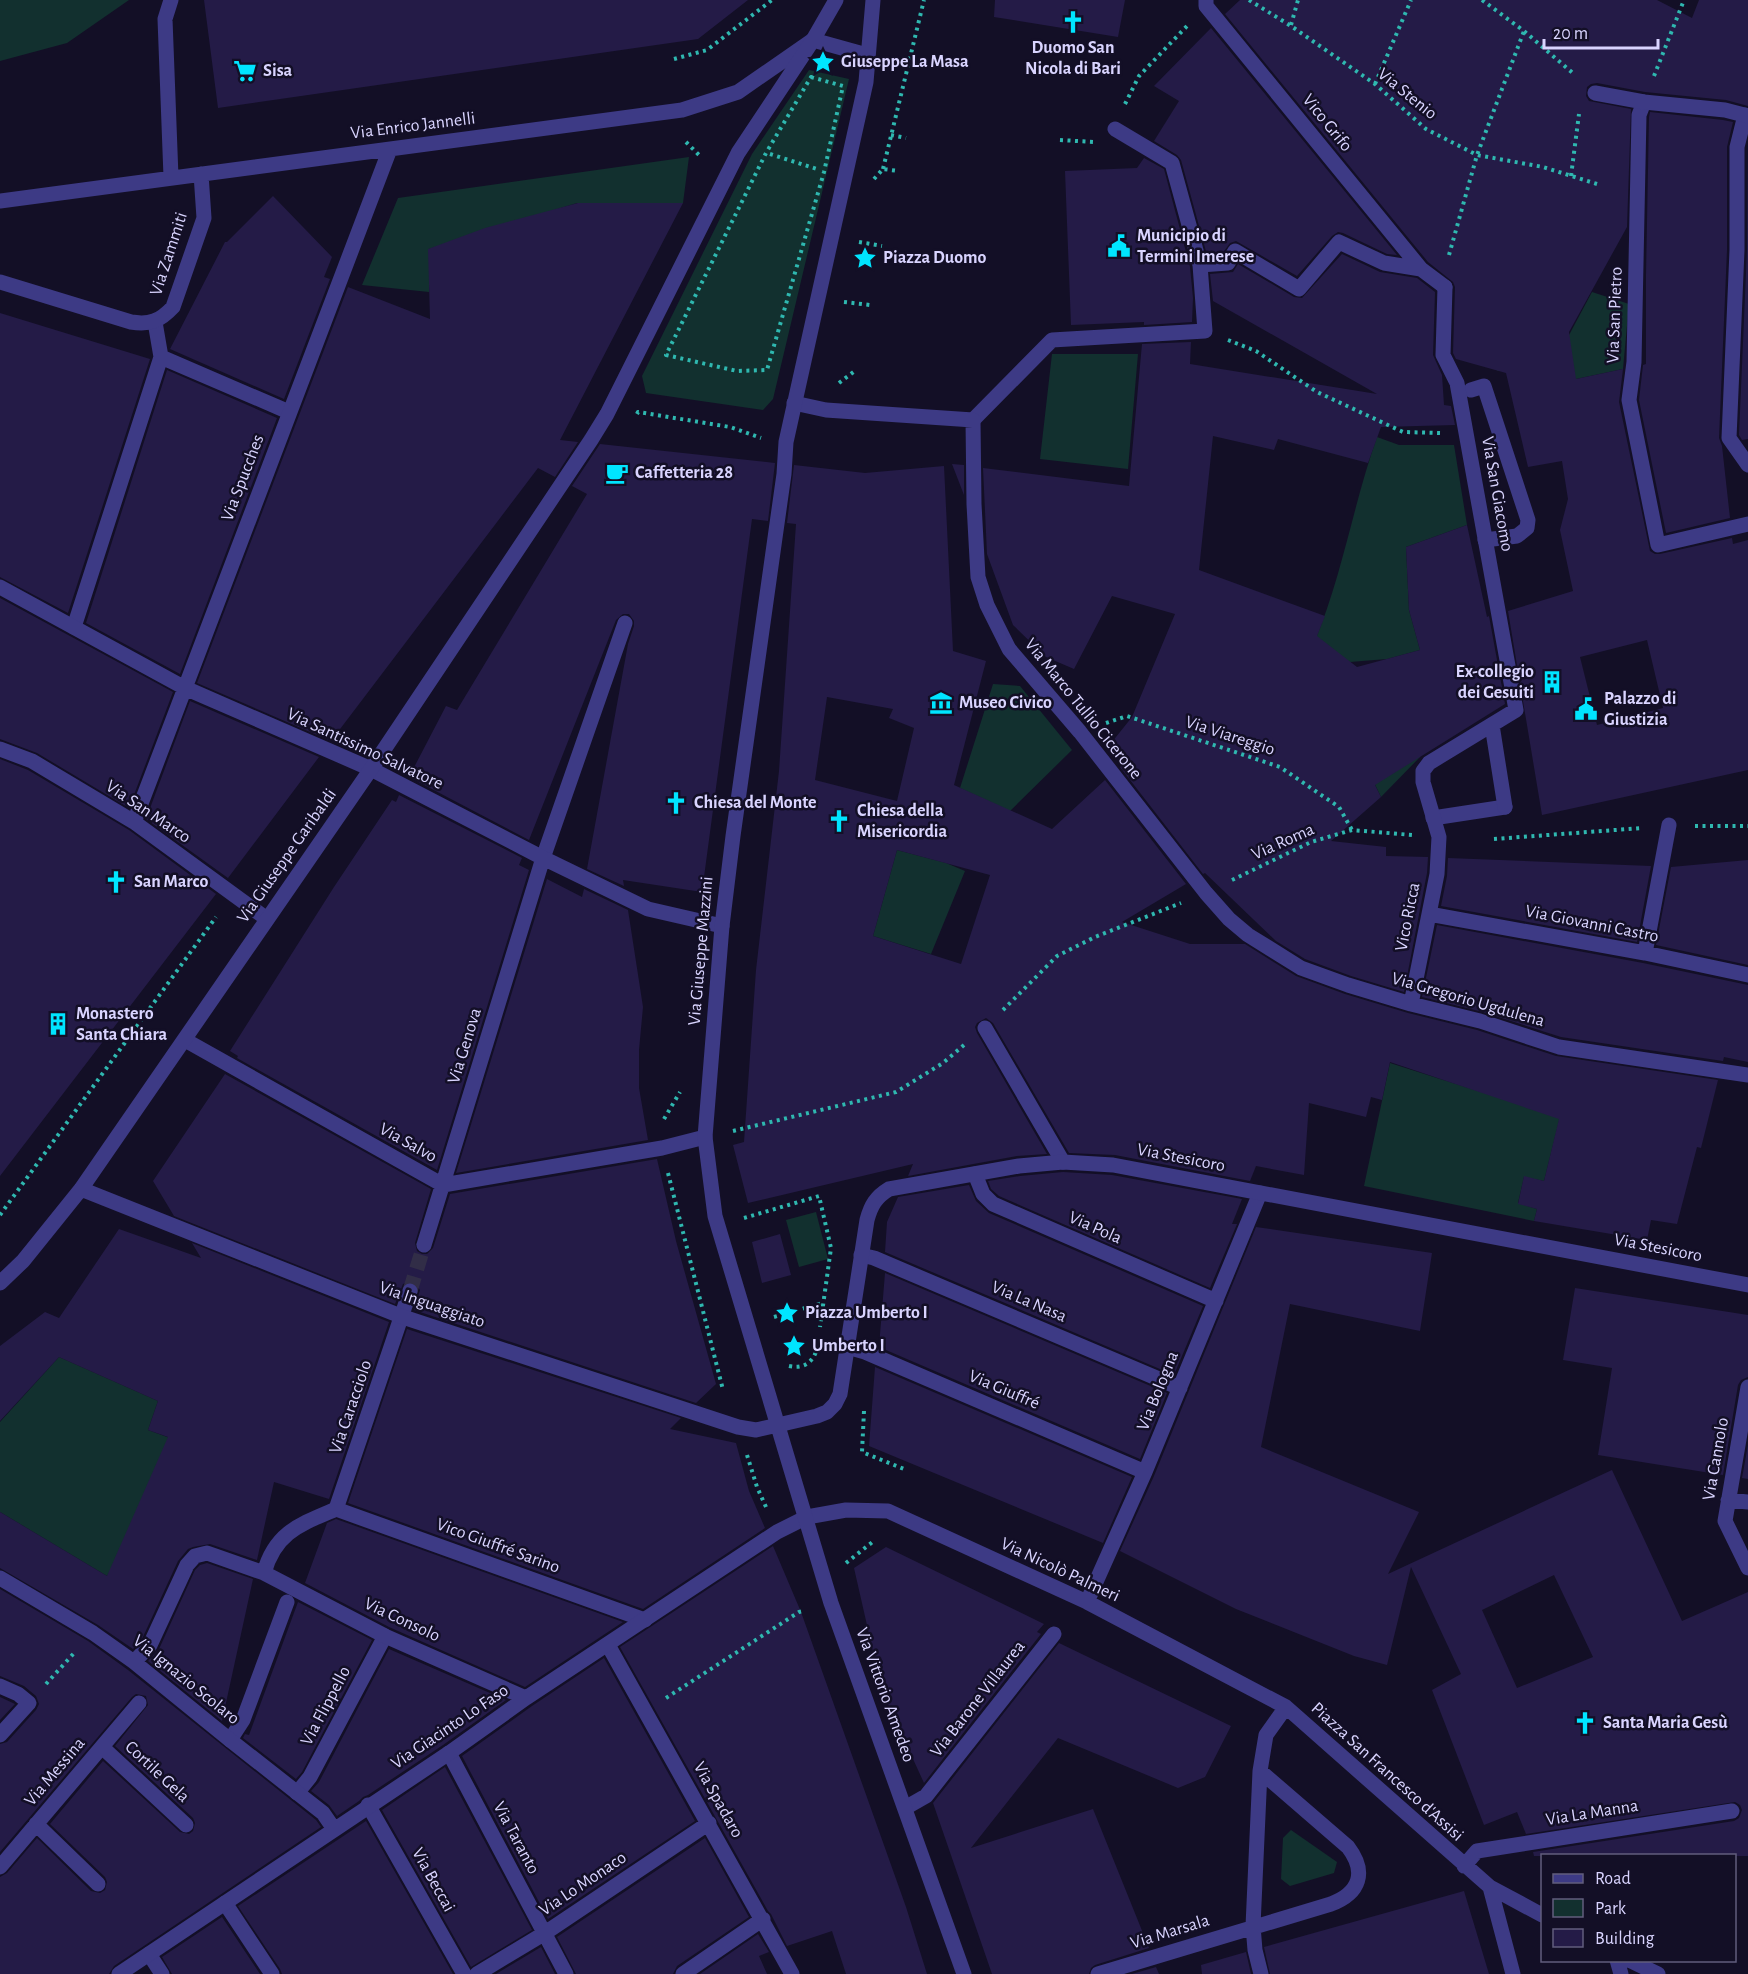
<svg xmlns="http://www.w3.org/2000/svg" width="1748" height="1974" font-family="'Alegreya Sans',sans-serif">
	<rect width="100%" height="100%" fill="#130f26"/>
	<path fill="#12302f" d="M0,0H129L67,43L0,61Z
		M809,70L849,79L773,399L763,410L646,393L642,376L752,154Z
		M689,157L683,203H577L429,249V292L362,285L398,198Z
		M1592,292L1629,304L1623,369L1576,379L1528,371H1497L1523,312L1568,337Z
		M1052,354H1138L1128,469L1040,459Z
		M1377,437L1399,445H1454L1467,525L1406,547L1409,610L1420,650L1387,659L1350,662L1314,643C1342,577 1353,505 1377,437Z
		M993,684L1020,686L1072,750L1010,811L960,788Z
		M1404,717L1420,757L1381,797L1365,764Z
		M897,850L946,863L965,871L931,954L873,936Z
		M1390,1063L1560,1117L1544,1181L1524,1177L1518,1203L1537,1209L1534,1221L1364,1186Z
		M816,1212L828,1259L799,1267L786,1220Z
		M59,1357L158,1401L148,1430L189,1445L107,1576L0,1512V1422Z
		M1291,1830L1337,1862L1334,1873L1290,1886L1281,1879L1283,1838Z"/>
	<path fill="#241b47" fill-rule="evenodd" d="M204,0H748L698,39L218,108Z
		M995,0H1125L1118,37L994,17Z
		M1240,0H1657L1692,18L1699,0H1748V106L1726,100L1645,92L1597,83L1591,84L1587,87L1586,96L1589,101L1631,109L1627,227L1569,332L1576,379L1623,369L1619,402L1650,551L1655,554H1660L1732,538L1733,544L1748,540V770L1542,815L1508,611L1573,591L1560,530L1568,499L1562,461L1528,467L1506,373L1456,359L1453,353L1455,287L1453,282L1428,262L1225,14ZM1647,640L1663,708L1597,725L1580,657Z
		M1211,28L1397,255L1387,254L1343,233L1338,232L1332,236L1297,276L1236,241L1230,243L1222,254L1207,255L1181,160L1177,155L1154,141L1179,101L1154,86Z
		M1650,112L1723,120L1733,122L1727,147V250L1719,438L1722,446L1730,518L1666,533L1639,400L1643,365L1646,364V275L1649,117Z
		M1748,143V439L1742,440L1739,435L1747,250Z
		M1144,158L1164,169L1190,267L1193,298L1192,322L1144,325V322L1071,325L1065,171L1137,168Z
		M273,196L332,257L324,277L330,279L284,399L170,349L225,242H227Z
		M578,203H683L560,440L578,442L555,477L538,468L331,741L197,683L348,287L430,319L428,249L485,228Z
		M1342,254L1380,272L1417,278L1435,292L1433,355L1442,375L1444,405L1451,406L1455,425L1381,427L1368,463L1278,439L1274,450L1213,436L1199,570L1325,616L1317,636L1357,667L1420,650L1409,610L1406,547L1467,525L1487,617L1489,616L1505,704L1375,785L1381,797L1331,841L1386,847V856L1428,857L1427,873L1404,992L1351,976L1305,959L1276,941L1205,873L1203,874L1120,767L1122,765L1108,747L1132,717L1175,614L1112,596L1074,669L1046,657L1013,625L987,554L983,468L1129,486L1142,344L1191,342L1190,364L1377,394L1213,301L1210,274L1233,272L1238,264L1294,297L1302,298Z
		M0,313L150,359L68,613L0,577Z
		M167,370L277,418L180,674L86,623Z
		M600,444L775,463L768,521L752,519L702,892L623,880L624,886L587,869L628,644L634,626V621L629,614H623L616,620L529,840L409,777L446,706L457,710L587,494L572,486Z
		M952,464L964,465V495Z
		M794,465L865,473L944,466L953,651L986,661L954,785L1052,829L1105,780L1186,884L1122,922L1190,944H1245L1296,976L1345,994L1408,1013L1477,1030L1556,1056L1718,1080L1701,1148L1697,1147L1677,1224L1651,1220L1647,1240L1534,1221L1537,1209L1518,1204L1524,1176L1544,1181L1559,1119L1390,1062L1382,1100L1371,1097L1366,1117L1309,1103L1304,1175L1256,1166L1250,1181L1115,1155L1069,1153L993,1023L986,1018L977,1023L975,1027L977,1033L1047,1154L1017,1156L908,1176L913,1164L748,1203L733,1145L744,1142L756,970L779,771L796,524L787,523ZM827,697L893,709L889,718L914,728L897,801L815,780ZM897,850L990,875L961,964L873,936Z
		M0,598L173,692L129,808L37,753L0,739Z
		M190,701L319,757L228,878L146,819Z
		M0,759L28,770L129,830L216,894L0,1176Z
		M399,795L522,858L519,865L529,870L437,1170L237,1058L238,1056L230,1051L334,887L392,800L396,802Z
		M1448,858L1651,866L1637,942L1441,906L1447,876Z
		M1748,860V965L1656,945L1671,867Z
		M547,879L582,897L584,889L628,910L643,1007L639,1050V1088L648,1140L456,1173Z
		M1437,925L1643,963L1748,985V1062L1724,1057L1723,1061L1561,1037L1483,1012L1422,997Z
		M225,1074L431,1189L415,1243L417,1251L422,1254H427L433,1248L450,1194L657,1159L676,1241L716,1384L696,1403L414,1310L420,1290L414,1282H408L403,1284L395,1304L174,1216L153,1181Z
		M1063,1172L1112,1175L1242,1199L1232,1224H1237L1210,1288L999,1196L991,1189L988,1181L1020,1176Z
		M969,1185L976,1201L989,1213L1203,1306L1174,1375L885,1252L887,1222L898,1197Z
		M1256,1227L1432,1253L1420,1331L1290,1304L1261,1447L1419,1512L1388,1574L1612,1470L1682,1621L1748,1592V1856H1534L1533,1852L1734,1821L1739,1818L1742,1810L1740,1805L1735,1802L1526,1834L1517,1812L1484,1825L1432,1690L1461,1674L1411,1567L1387,1665L1354,1656L1236,1609L1120,1551L1154,1476ZM1554,1575L1593,1657L1517,1688L1482,1610Z
		M119,1229L201,1258L192,1243L389,1322L329,1499L274,1482L257,1560L210,1544L193,1547L188,1549L178,1561L142,1639L133,1649L98,1625L0,1568V1512L107,1576L168,1437L148,1430L158,1401L59,1357L0,1421V1346L45,1312L59,1318Z
		M780,1234L791,1275L762,1283L752,1242Z
		M885,1273L1167,1393L1140,1459L879,1347Z
		M1575,1288L1748,1315V1377L1741,1380L1738,1385L1723,1475L1598,1455L1612,1368L1563,1360Z
		M407,1329L681,1418L670,1429L736,1443L749,1491L765,1528L643,1609L348,1503Z
		M875,1367L1132,1477L1103,1543L869,1446Z
		M1748,1445V1479L1742,1478Z
		M336,1519L623,1622L525,1687L389,1627L305,1583L327,1523Z
		M773,1546L801,1612L906,1907L927,1974H846L832,1931L787,1946L771,1914L768,1911L620,1647Z
		M886,1547L1044,1624L1037,1632L1041,1634L924,1783L882,1691L854,1568Z
		M207,1563L253,1579L222,1721L148,1661L159,1649L195,1570L200,1565Z
		M0,1589L88,1641L128,1670L316,1820L321,1827L114,1966L109,1974H0V1877L7,1873L37,1838L91,1891L100,1893L105,1890L107,1882L105,1877L50,1824L103,1761L180,1832L189,1834L193,1831L195,1823L193,1818L115,1746L148,1705L146,1696L136,1694L132,1697L0,1852V1744L7,1742L36,1710L39,1704L36,1696L24,1686L0,1676Z
		M298,1602L372,1640L302,1772L296,1779L243,1738L245,1734L249,1735Z
		M1059,1643L1231,1726L1205,1777L1178,1788L1058,1738L971,1848L1093,1809L1149,1948L1095,1965L1091,1968L1089,1974H992L933,1803Z
		M389,1649L506,1700L443,1745L368,1795L363,1797L359,1801L337,1816L329,1805L311,1791L319,1782Z
		M604,1658L695,1821L548,1919L462,1756L532,1706Z
		M0,1697L15,1704L0,1720Z
		M445,1767L532,1930L471,1967L382,1810Z
		M366,1821L453,1974H282L280,1969L238,1906Z
		M705,1838L749,1917L677,1966L673,1974H576L557,1937Z
		M1464,1891L1489,1974H1270L1264,1947Z
		M222,1917L260,1974H172L162,1957Z
		M758,1934L769,1952L759,1956L767,1974H700Z
		M541,1947L555,1974H496Z
		M1246,1952L1251,1974H1202L1201,1965Z
		M1156,1967L1159,1974H1132Z"/>
	<g fill="none" stroke-linecap="round" stroke-linejoin="round">
		<path stroke="#312d47" stroke-width="15" stroke-dasharray="15 8" stroke-linecap="butt" d="M410,1291L424,1245"/>
		<path stroke="#2fb8b0" stroke-width="4" stroke-dasharray="3 4.5" stroke-linecap="butt" d="M1249,0L1291,26L1375,84L1426,129L1477,155L1543,167L1597,184
			M1482,0L1524,31L1575,75
			M1291,25L1298,0
			M674,59L707,50L772,0
			M1654,76L1684,0
			M811,77L843,86L824,172L767,370L737,371L666,355L766,153Z
			M1375,84L1411,0
			M1125,104L1139,76L1187,26
			M891,135L906,138
			M1060,140L1094,142
			M686,142L700,156
			M770,154L820,170
			M883,169L924,0
			M1571,176L1579,114
			M874,179L883,169L898,171
			M859,242L882,246
			M1449,255L1477,155L1524,31
			M844,302L870,305
			M1228,340L1256,351L1317,392L1403,432L1440,433
			M839,383L856,370
			M637,414L638,412L730,427L761,438
			M1106,723L1127,716L1280,767L1339,807L1352,830
			M1695,826H1748
			M1494,839L1642,828
			M1232,880L1311,842L1352,830L1412,835
			M1003,1010L1057,956L1095,937L1181,903
			M664,1119L680,1092
			M733,1131L896,1092L943,1063L964,1045
			M668,1173L723,1390
			M0,1215L216,917
			M744,1218L819,1196L831,1248L820,1327
			M774,1317L822,1303
			M789,1366C802,1369 811,1364 816,1352
			M864,1411L862,1452L904,1469
			M747,1455L757,1487L766,1507
			M846,1563L875,1540
			M46,1684L75,1652
			M666,1698L799,1612L804,1611"/>
		<path stroke="#3d3a85" stroke-width="15" d="M1206,0V6L1421,269
			M1644,102L1639,115L1634,362L1629,400L1658,545L1748,524
			M1745,115L1737,147V250L1729,438L1748,465
			M1200,265L1228,263L1235,251L1299,289L1339,242L1384,263L1421,269L1445,287
			M161,357L289,412
			M1471,390L1484,386L1528,520L1527,528L1517,536L1485,540
			M973,420L1052,340L1205,331L1200,265L1172,163L1115,129
			M74,627L161,357L155,322
			M336,1509L645,1620
			M608,1645L792,1974
			M230,1740L243,1720L287,1602
			M102,1747L186,1825
			M449,1753L566,1974
			M297,1793L310,1777L385,1636
			M368,1805L464,1974
			M36,1824L98,1884
			M0,1867L139,1703
			M225,1903L272,1974
			M149,1954L162,1974
			M477,1974L545,1933L709,1823
			M683,1974L763,1919"/>
		<path stroke="#3d3a85" stroke-width="15" d="M1433,818L1505,807
			M543,858L625,623"/>
		<path stroke="#3d3a85" stroke-width="15" d="M171,0L165,19L171,177
			M1595,93L1644,102L1725,110L1748,116
			M0,201L682,110L738,92L813,40
			M0,282L131,322C150,325 160,321 173,307L204,218L201,174
			M794,403L826,410L973,420L974,504L978,577L987,605L1009,649L1080,732L1206,893L1229,919L1248,935L1301,968L1348,985L1411,1004L1480,1021L1559,1047L1748,1075
			M0,587L185,688L371,769L543,858L648,909L722,926
			M1492,725L1505,807
			M0,749L32,761L134,822L267,919
			M134,822L390,149
			M1429,914L1645,953L1748,975
			M1645,953L1669,825
			M1411,1004L1437,874L1439,837L1423,782V771L1429,763L1516,710L1457,383L1443,355L1445,287
			M985,1028L1063,1162
			M185,1040L443,1185L662,1148L705,1137
			M975,1174L983,1194L993,1204L1216,1301
			M424,1245L543,858
			M861,1255L874,1258L1180,1388
			M847,1347L865,1352L1145,1472
			M1748,1387L1725,1521L1748,1568
			M1728,1500L1748,1502
			M264,1573L385,1636L526,1698
			M0,1578L93,1633L134,1662L230,1740L323,1813L334,1829
			M1087,1602L1145,1472L1260,1193
			M134,1662L150,1645L187,1565L195,1556L207,1553L264,1573C275,1532 301,1524 336,1509L410,1291
			M0,1686L18,1694L29,1703L0,1735
			M905,1808L926,1796L1054,1634
			M1464,1866L1477,1851L1732,1811
			M1490,1887L1513,1974
			M1617,1960L1621,1974
			M1629,1960L1658,1974
			M119,1974L449,1753L526,1698L777,1532L807,1517L846,1510L888,1511L1087,1602L1286,1707L1490,1887L1542,1915
			M1098,1974L1331,1904C1360,1893 1367,1872 1348,1847L1260,1771
			M1261,1974L1255,1950L1253,1926L1260,1771L1266,1735L1286,1707"/>
		<path stroke="#3d3a85" stroke-width="15" d="M873,0L866,82L786,442L784,474L733,836L722,926L705,1137L715,1216L831,1603L964,1974
			M813,40L867,55
			M81,1189L403,1317L738,1427L756,1430L817,1416L827,1412L835,1404L840,1394L867,1220C871,1205 876,1197 889,1189L1019,1166L1063,1162L1113,1165L1748,1285
			M0,1283L23,1261L81,1189L371,769L591,440L607,414L738,153L813,40L836,0"/>
	</g>
	<defs>
		<g id="church-bare" transform="scale(1.8)"><path d="M-1.2-6h2.4v3.5h3.3v2.4h-3.3V6h-2.4V-.1h-3.3v-2.4h3.3Z" fill="#00e5ff" stroke="#130f26" stroke-width="2.5" paint-order="stroke"/></g>
		<g id="sight-bare" transform="scale(1.8)"><path d="M0-6L1.8-2.2L6-1.7L2.9 1.2L3.7 5.4L0 3.3L-3.7 5.4L-2.9 1.2L-6-1.7L-1.8-2.2Z" fill="#00e5ff" stroke="#130f26" stroke-width="2.5" paint-order="stroke"/></g>
		<g id="supermarket-bare" transform="scale(1.8)"><path d="M-6-5.5h2.5l.6 2H6L4.5 2H-2.5L-4.4-4H-6ZM-1.5 3.2a1.3 1.3 0 1 0 .1 0ZM3 3.2a1.3 1.3 0 1 0 .1 0Z" fill="#00e5ff" stroke="#130f26" stroke-width="2.5" paint-order="stroke"/></g>
		<g id="civic-bare" transform="scale(1.8)"><path d="M-.6-6.5H3V-4.5H.6V-3L4-1V1h2V6H-6V1h2V-1L-.6-3ZM-1.2 2.5V6h2.4V2.5Z" fill="#00e5ff" stroke="#130f26" stroke-width="2.5" paint-order="stroke"/></g>
		<g id="cafe-bare" transform="scale(1.8)"><path d="M-5.5-4.5H6V0H3Q3 3.5 0 3.5H-2.5Q-5.5 3.5-5.5 0ZM3-3.2v2h1.7v-2ZM-6 4.5H4V6H-6Z" fill="#00e5ff" stroke="#130f26" stroke-width="2.5" paint-order="stroke"/></g>
		<g id="building-bare" transform="scale(1.8)"><path d="M-4-6H4V6H1V3H-1V6H-4ZM-2.5-4.3h1.7v1.8h-1.7ZM.8-4.3h1.7v1.8H.8ZM-2.5-1h1.7V.8h-1.7ZM.8-1h1.7V.8H.8Z" fill="#00e5ff" stroke="#130f26" stroke-width="2.5" paint-order="stroke"/></g>
		<g id="museum-bare" transform="scale(1.8)"><path d="M0-6L6-3V-2H-6V-3ZM-5-1h2V3h-2ZM-1-1h2V3h-2ZM3-1h2V3H3ZM-6 4H6V6H-6Z" fill="#00e5ff" stroke="#130f26" stroke-width="2.5" paint-order="stroke"/></g>
	</defs>
	<g fill-rule="evenodd">
		<use href="#church-bare" x="1073" y="22"/>
		<use href="#sight-bare" x="823" y="62"/>
		<use href="#supermarket-bare" x="245" y="71"/>
		<use href="#civic-bare" x="1119" y="246"/>
		<use href="#sight-bare" x="865" y="258"/>
		<use href="#cafe-bare" x="617" y="473"/>
		<use href="#building-bare" x="1552" y="682"/>
		<use href="#museum-bare" x="941" y="703"/>
		<use href="#civic-bare" x="1586" y="709"/>
		<use href="#church-bare" x="676" y="803"/>
		<use href="#church-bare" x="839" y="821"/>
		<use href="#church-bare" x="116" y="882"/>
		<use href="#building-bare" x="58" y="1024"/>
		<use href="#sight-bare" x="787" y="1313"/>
		<use href="#sight-bare" x="794" y="1346"/>
		<use href="#church-bare" x="1585" y="1723"/>
	</g>
	<g text-anchor="middle" dominant-baseline="central" stroke-width="5" stroke-linejoin="round" paint-order="stroke">
		<g font-size="18" font-weight="bold" fill="#d9d4ff" stroke="#130f26" text-anchor="start">
			<text x="1073" y="48" text-anchor="middle">Duomo San<tspan x="1073" dy="21">Nicola di Bari</tspan></text>
			<text x="841" y="62">Giuseppe La Masa</text>
			<text x="263" y="71">Sisa</text>
			<text x="1137" y="236">Municipio di<tspan x="1137" dy="21">Termini Imerese</tspan></text>
			<text x="883" y="258">Piazza Duomo</text>
			<text x="635" y="473">Caffetteria 28</text>
			<text x="1534" y="672" text-anchor="end">Ex-collegio<tspan x="1534" dy="21">dei Gesuiti</tspan></text>
			<text x="1604" y="699">Palazzo di<tspan x="1604" dy="21">Giustizia</tspan></text>
			<text x="959" y="703">Museo Civico</text>
			<text x="694" y="803">Chiesa del Monte</text>
			<text x="857" y="811">Chiesa della<tspan x="857" dy="21">Misericordia</tspan></text>
			<text x="134" y="882">San Marco</text>
			<text x="76" y="1014">Monastero<tspan x="76" dy="21">Santa Chiara</tspan></text>
			<text x="805" y="1313">Piazza Umberto I</text>
			<text x="812" y="1346">Umberto I</text>
			<text x="1603" y="1723">Santa Maria Gesù</text>
		</g>
		<g font-size="18" fill="#d9d4ff" stroke="#130f26">
			<text transform="translate(1407 94) rotate(39)">Via Stenio</text>
			<text transform="translate(1327 123) rotate(51)">Vico Grifo</text>
			<text transform="translate(413 126) rotate(-7)">Via Enrico Jannelli</text>
			<text transform="translate(169 254) rotate(-72)">Via Zammiti</text>
			<text transform="translate(1615 315) rotate(-88)">Via San Pietro</text>
			<text transform="translate(243 478) rotate(-69)">Via Spucches</text>
			<text transform="translate(1497 494) rotate(80)">Via San Giacomo</text>
			<text transform="translate(1083 709) rotate(51)">Via Marco Tullio Cicerone</text>
			<text transform="translate(1230 736) rotate(18)">Via Viareggio</text>
			<text transform="translate(365 749) rotate(25)">Via Santissimo Salvatore</text>
			<text transform="translate(148 812) rotate(34)">Via San Marco</text>
			<text transform="translate(1283 842) rotate(-24)">Via Roma</text>
			<text transform="translate(287 856) rotate(-55)">Via Giuseppe Garibaldi</text>
			<text transform="translate(1408 917) rotate(-79)">Vico Ricca</text>
			<text transform="translate(1592 924) rotate(11)">Via Giovanni Castro</text>
			<text transform="translate(701 951) rotate(-85)">Via Giuseppe Mazzini</text>
			<text transform="translate(1468 1000) rotate(16)">Via Gregorio Ugdulena</text>
			<text transform="translate(465 1046) rotate(-73)">Via Genova</text>
			<text transform="translate(408 1143) rotate(29)">Via Salvo</text>
			<text transform="translate(1181 1158) rotate(11)">Via Stesicoro</text>
			<text transform="translate(1095 1228) rotate(24)">Via Pola</text>
			<text transform="translate(1658 1248) rotate(11)">Via Stesicoro</text>
			<text transform="translate(1029 1302) rotate(23)">Via La Nasa</text>
			<text transform="translate(432 1305) rotate(19)">Via Inguaggiato</text>
			<text transform="translate(1004 1390) rotate(23)">Via Giuffré</text>
			<text transform="translate(1158 1391) rotate(-68)">Via Bologna</text>
			<text transform="translate(351 1407) rotate(-71)">Via Caracciolo</text>
			<text transform="translate(1716 1459) rotate(-80)">Via Cannolo</text>
			<text transform="translate(498 1546) rotate(20)">Vico Giuffré Sarino</text>
			<text transform="translate(1060 1570) rotate(25)">Via Nicolò Palmeri</text>
			<text transform="translate(402 1620) rotate(25)">Via Consolo</text>
			<text transform="translate(186 1680) rotate(39)">Via Ignazio Scolaro</text>
			<text transform="translate(885 1695) rotate(70)">Via Vittorio Amedeo</text>
			<text transform="translate(978 1699) rotate(-52)">Via Barone Villaurea</text>
			<text transform="translate(326 1706) rotate(-62)">Via Flippello</text>
			<text transform="translate(450 1727) rotate(-34)">Via Giacinto Lo Faso</text>
			<text transform="translate(55 1772) rotate(-50)">Via Messina</text>
			<text transform="translate(157 1772) rotate(43)">Cortile Gela</text>
			<text transform="translate(1387 1772) rotate(42)">Piazza San Francesco d'Assisi</text>
			<text transform="translate(718 1800) rotate(61)">Via Spadaro</text>
			<text transform="translate(1592 1813) rotate(-9)">Via La Manna</text>
			<text transform="translate(516 1838) rotate(62)">Via Taranto</text>
			<text transform="translate(433 1880) rotate(61)">Via Beccai</text>
			<text transform="translate(583 1884) rotate(-34)">Via Lo Monaco</text>
			<text transform="translate(1170 1932) rotate(-17)">Via Marsala</text>
		</g>
	</g>
	<rect x="1541" y="1854" width="195" height="108" fill="#130f26" stroke="#625e7d" stroke-width="1.5"/>
	<rect x="1553" y="1874" width="30" height="9" fill="#3d3a85" stroke="#625e7d" stroke-width="1.5"/>
	<text x="1595" y="1884" font-size="18" fill="#d9d4ff">Road</text>
	<rect x="1553" y="1899" width="30" height="18" fill="#12302f" stroke="#625e7d" stroke-width="1.5"/>
	<text x="1595" y="1914" font-size="18" fill="#d9d4ff">Park</text>
	<rect x="1553" y="1929" width="30" height="18" fill="#241b47" stroke="#625e7d" stroke-width="1.5"/>
	<text x="1595" y="1944" font-size="18" fill="#d9d4ff">Building</text>
	<path d="M1544 39v9h114v-9" fill="none" stroke="#d9d4ff" stroke-width="3"/>
	<text x="1553" y="39" font-size="18" fill="#d9d4ff" stroke="#130f26" stroke-width="4.5" paint-order="stroke">20 m</text>
</svg>
